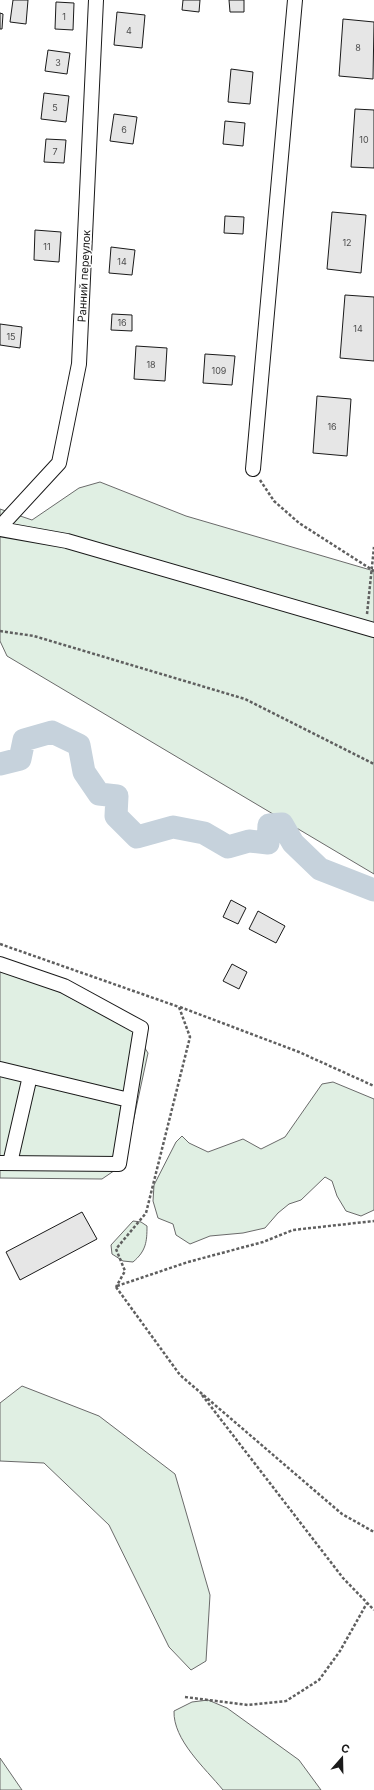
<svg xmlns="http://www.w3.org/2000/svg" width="374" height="1790" font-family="Inter,sans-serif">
	<rect width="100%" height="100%" fill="#fff"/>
	<path fill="#e0efe3" stroke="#6a6a6a" d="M100,482L186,516L374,571V874L7,656L0,641V509L32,520L79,488Z
		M0,961L134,1031L148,1053L124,1164L102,1179L0,1178Z
		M333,1082L374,1099V1210L361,1216L346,1211L337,1196L332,1181L325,1177L301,1200L289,1204L278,1213L265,1228L243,1233L210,1236L190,1244L176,1235L173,1224L158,1218L153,1201L154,1185L176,1142L182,1136L189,1143L208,1152L243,1139L261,1149L285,1137L322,1084Z
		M133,1221L141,1222L147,1226C147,1242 146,1251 133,1262L123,1261L112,1254L111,1245Z
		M22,1386L99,1416L175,1474L210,1595L206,1661L191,1670L169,1647L109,1525L44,1463L0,1461V1403Z
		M208,1700L227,1708L299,1760L321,1790H223C205,1768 173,1740 174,1711L192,1702Z
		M0,1758L22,1790H0Z"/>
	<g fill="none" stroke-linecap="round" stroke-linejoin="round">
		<path stroke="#c6d2dc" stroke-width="23" d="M0,764L20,759L24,740L52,732L79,745L84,772L99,794L117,796L116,816L137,837L173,827L204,833L228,847L249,841L268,843L269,825L282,824L293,843L320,869L374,890"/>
	</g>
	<path fill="#e6e6e6" stroke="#1a1a1a" d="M13,0H28L26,24L10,22Z
		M183,0H200L199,12L182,10Z
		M229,0H244V12H230Z
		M56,2L74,3L73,30L55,29Z
		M117,12L145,15L142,48L114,45Z
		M0,13L3,14L2,29H0Z
		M343,19L374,22L373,79L339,76Z
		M48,50L70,53L67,74L45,71Z
		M231,69L253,72L250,104L228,102Z
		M44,93L69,96L66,122L41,119Z
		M355,109L374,110V168L351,167Z
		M114,114L137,117L133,144L110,141Z
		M225,121L245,123L243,146L223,144Z
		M46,139L66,140L64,163L44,162Z
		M332,212L366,215L361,273L327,269Z
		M225,216L244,217L243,234L224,233Z
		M35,230L61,232L59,262L34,260Z
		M111,247L135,250L132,275L109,273Z
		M345,295L374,297V361L340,358Z
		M112,314L132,315V331L111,330Z
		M0,324L22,327L20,348L0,345Z
		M136,346L167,348L165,381L134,379Z
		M205,354L235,356L232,385L203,383Z
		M317,396L351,399L347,456L313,453Z
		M231,900L246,908L238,924L223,917Z
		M258,911L285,926L276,943L249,929Z
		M232,964L247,972L239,989L223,981Z
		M82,1212L97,1239L20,1280L6,1252Z"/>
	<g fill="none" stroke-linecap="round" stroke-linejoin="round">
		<g stroke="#1a1a1a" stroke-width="16">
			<path id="minor" d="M253,469L295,0
				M0,527L59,463L79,364L96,0
				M0,529L67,541L374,630
				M0,964L64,986L141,1028L119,1164L0,1163
				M0,1069L129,1100
				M10,1163L30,1076"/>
		</g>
		<path stroke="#5f5f5f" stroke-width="2.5" stroke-dasharray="3 2" stroke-linecap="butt" d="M260,480L274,501L299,523L374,571
			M367,614L374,547
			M0,631L34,636L245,699L374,764
			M0,944L179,1007L190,1037L146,1213L116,1249L125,1271L116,1287
			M180,1007L299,1052L374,1086
			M117,1286L188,1262L263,1242L293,1230L374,1221
			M116,1287L180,1375L342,1514L374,1532
			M202,1395L343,1578L374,1610
			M185,1697L248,1705L286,1701L319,1680L340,1651L367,1603"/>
		<use href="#minor" stroke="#fff" stroke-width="14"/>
	</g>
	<g text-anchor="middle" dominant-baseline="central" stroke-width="3" stroke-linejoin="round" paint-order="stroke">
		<g font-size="9" fill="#4d4d4d">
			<text x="64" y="16">1</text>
			<text x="129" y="30">4</text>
			<text x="358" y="47">8</text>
			<text x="58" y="62">3</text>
			<text x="55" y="107">5</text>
			<text x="124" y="129">6</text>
			<text x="364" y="139">10</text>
			<text x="55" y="151">7</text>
			<text x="347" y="242">12</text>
			<text x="47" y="246">11</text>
			<text x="122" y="261">14</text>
			<text x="122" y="322">16</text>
			<text x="358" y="328">14</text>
			<text x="11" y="336">15</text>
			<text x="151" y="364">18</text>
			<text x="219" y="370">109</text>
			<text x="332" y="426">16</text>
		</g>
		<g font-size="11" fill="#1a1a1a" stroke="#fff">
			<text transform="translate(84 276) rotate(-87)">Ранний переулок</text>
		</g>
	</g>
	<g transform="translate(342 1758) rotate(20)" stroke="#ffffff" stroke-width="3" paint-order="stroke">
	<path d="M0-3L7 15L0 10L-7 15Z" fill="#1a1a1a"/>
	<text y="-6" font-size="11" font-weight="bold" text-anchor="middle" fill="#1a1a1a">С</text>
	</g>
</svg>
